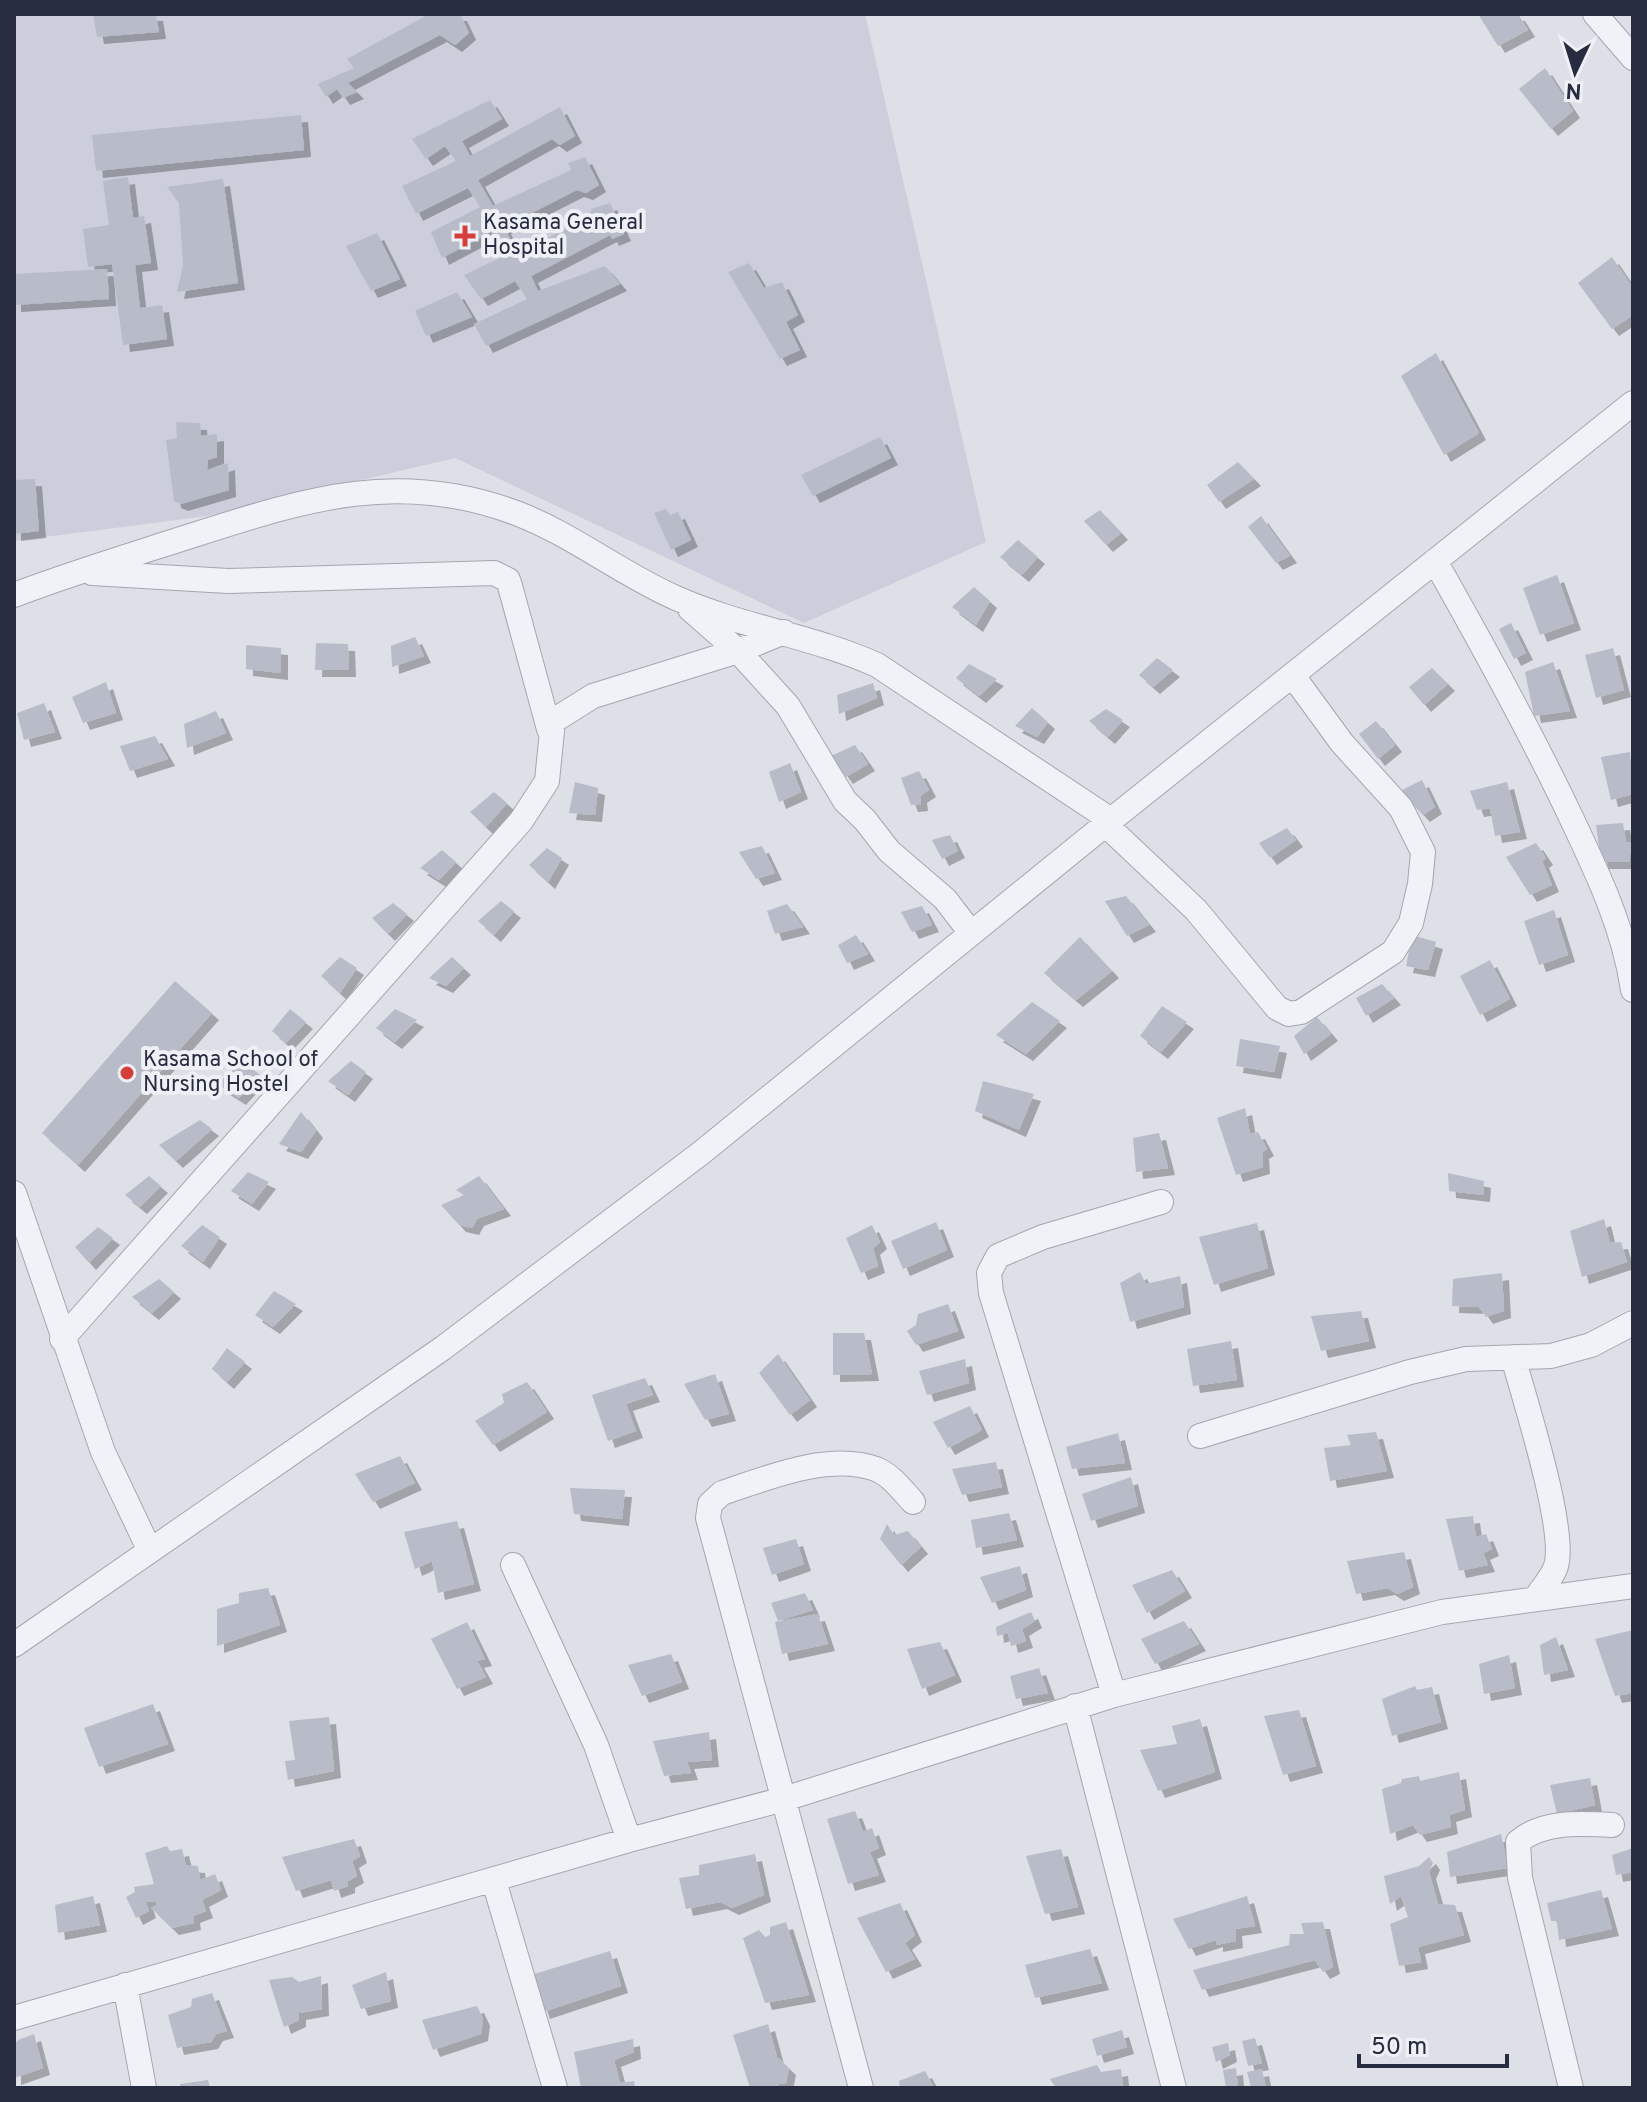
<svg xmlns="http://www.w3.org/2000/svg" width="1647" height="2102" font-family="Overpass,sans-serif">
	<defs>
		<filter id="shadow"><feDropShadow dx="7" dy="7" stdDeviation="0" flood-color="#0004"/></filter>
	</defs>
	<rect width="100%" height="100%" fill="#dee0e8"/>
	<path fill="#cccfdb" d="M14,14H865L986,542L804,623L455,458L208,516L14,541Z"/>
	<path fill="#b8bbc8" filter="url(#shadow)" d="M93,14H156L159,32L97,37Z
		M429,14H460L469,33L455,45L440,35L348,83L357,92L343,98L337,89L326,97L318,84L354,68L347,59Z
		M1478,14H1518L1528,30L1498,46Z
		M1545,68L1573,111L1551,129L1519,89Z
		M490,100L502,119L462,141L470,156L560,107L575,136L560,145L552,139L478,180L493,206L571,170L568,163L585,157L599,185L586,193L577,190L504,227L517,252L590,218L591,209L610,203L624,234L612,239L610,235L531,276L538,291L605,266L620,284L486,346L474,324L527,299L515,281L481,299L464,275L506,255L491,232L442,258L431,232L480,207L468,188L416,214L402,186L456,161L445,146L426,159L412,139Z
		M301,115L304,150L96,171L92,135Z
		M128,177L133,218L144,216L151,263L135,265L140,308L162,305L167,339L123,345L112,264L88,267L83,229L109,225L103,181Z
		M223,179L238,283L177,292L183,265L179,203L167,187Z
		M377,233L400,279L371,291L346,246Z
		M1612,257L1633,288V315L1612,329L1578,283Z
		M749,263L764,288L782,282L798,315L786,322L800,350L780,359L728,272Z
		M107,269L109,299L14,305V274Z
		M457,292L472,317L426,336L415,311Z
		M1436,353L1479,433L1444,455L1401,376Z
		M176,422L200,423L201,436L217,434V457L208,460L207,470L228,463L229,490L181,504L174,501L166,440L177,438Z
		M880,437L891,458L813,496L801,475Z
		M1238,462L1254,479L1219,502L1207,485Z
		M35,479L39,531L14,534V480Z
		M666,509L670,515L678,512L691,540L671,550L654,513Z
		M1100,510L1121,533L1106,545L1084,521Z
		M1261,516L1290,556L1276,563L1248,527Z
		M1018,540L1038,557L1022,575L1000,557Z
		M1557,575L1574,623L1540,635L1523,588Z
		M974,587L990,601L976,625L952,607Z
		M1511,623L1526,653L1514,659L1499,629Z
		M415,637L424,656L392,667L391,646Z
		M316,643L348,644L349,670H315Z
		M246,645L281,648V673L246,669Z
		M1613,648L1624,690L1596,698L1585,655Z
		M1157,658L1173,670L1153,687L1139,675Z
		M1553,662L1570,711L1534,716L1525,672Z
		M969,664L997,679L979,696L956,678Z
		M1432,668L1448,684L1424,705L1409,687Z
		M106,682L116,713L83,723L72,697Z
		M873,683L877,698L839,714L837,695Z
		M44,703L55,732L24,740L17,713Z
		M1032,708L1048,722L1037,737L1015,726Z
		M1106,709L1123,720L1108,737L1089,721Z
		M216,711L226,733L187,748L184,724Z
		M1376,721L1395,745L1378,759L1359,734Z
		M155,736L168,759L130,771L120,746Z
		M855,745L868,764L846,777L831,756Z
		M1630,752L1633,794L1611,800L1601,757Z
		M790,763L801,792L779,802L769,772Z
		M919,771L929,790L920,796L921,804L911,805L901,778Z
		M1422,780L1435,807L1423,815L1400,791Z
		M575,782L598,788L595,815L569,813Z
		M1507,782L1520,832L1495,836L1490,808L1477,810L1470,791Z
		M494,792L507,803L486,827L470,812Z
		M1623,823L1626,842H1632L1629,862H1601L1596,825Z
		M1287,828L1296,840L1270,858L1259,843Z
		M950,835L958,851L942,859L932,840Z
		M1536,843L1546,858L1542,861L1552,885L1530,895L1506,857Z
		M762,846L775,873L756,879L739,852Z
		M547,848L562,858L548,882L529,865Z
		M442,850L456,862L439,880L420,868Z
		M1126,896L1149,925L1127,936L1105,901Z
		M501,901L514,911L494,935L478,921Z
		M393,903L407,914L388,934L372,918Z
		M787,904L803,927L775,934L767,911Z
		M922,906L932,925L912,932L901,912Z
		M1554,910L1568,955L1539,965L1524,921Z
		M856,935L868,954L847,963L838,945Z
		M1412,935L1436,942L1428,970L1406,966Z
		M1080,937L1112,971L1076,1000L1044,973Z
		M340,957L357,968L340,993L321,976Z
		M452,957L464,968L446,986L429,978Z
		M1490,960L1510,999L1480,1015L1460,976Z
		M175,981L212,1013L78,1165L42,1133Z
		M1382,984L1394,998L1366,1016L1356,998Z
		M1032,1002L1060,1021L1026,1054L996,1035Z
		M1162,1006L1187,1022L1161,1052L1140,1036Z
		M290,1009L306,1022L286,1043L272,1031Z
		M395,1009L417,1020L395,1042L376,1028Z
		M1317,1017L1331,1034L1304,1054L1294,1036Z
		M1240,1039L1280,1046L1274,1072L1236,1066Z
		M243,1061L260,1075L239,1098L217,1084Z
		M351,1061L366,1072L348,1095L328,1081Z
		M983,1081L1034,1094L1019,1130L975,1111Z
		M1245,1108L1250,1134L1258,1132L1267,1149L1262,1152L1263,1167L1236,1175L1217,1118Z
		M301,1112L316,1131L301,1152L279,1144Z
		M200,1120L212,1129L176,1161L159,1145Z
		M1159,1133L1168,1168L1136,1172L1133,1138Z
		M248,1172L269,1182L252,1204L231,1191Z
		M1448,1173L1484,1181L1483,1195L1449,1191Z
		M149,1176L161,1186L140,1207L125,1195Z
		M479,1176L504,1209L477,1219L472,1228L459,1225L441,1205L464,1195L456,1190Z
		M1604,1219L1610,1243L1621,1242L1627,1262L1582,1277L1570,1231Z
		M936,1222L947,1250L903,1269L891,1241Z
		M1257,1223L1268,1268L1214,1285L1199,1237Z
		M202,1225L220,1237L203,1262L181,1246Z
		M872,1225L880,1242L873,1248L878,1266L861,1273L846,1238Z
		M98,1227L113,1238L89,1263L75,1247Z
		M1140,1272L1146,1284L1180,1276L1184,1307L1130,1322L1120,1283Z
		M1502,1273L1504,1311L1486,1317L1479,1307L1452,1306L1453,1279Z
		M159,1279L174,1292L152,1313L132,1297Z
		M274,1291L296,1304L273,1327L255,1315Z
		M948,1304L958,1331L916,1345L907,1331L916,1325L918,1314Z
		M1361,1311L1369,1341L1321,1351L1311,1316Z
		M833,1333H864L872,1374L833,1375Z
		M1231,1341L1237,1380L1193,1386L1187,1349Z
		M227,1348L245,1362L227,1382L212,1369Z
		M778,1354L810,1400L790,1415L759,1373Z
		M965,1359L969,1383L927,1395L919,1371Z
		M715,1374L729,1414L705,1420L684,1384Z
		M645,1378L653,1395L626,1404L636,1431L608,1441L592,1395Z
		M527,1382L547,1412L493,1445L475,1421L504,1403L502,1394Z
		M970,1406L982,1430L948,1448L933,1422Z
		M1376,1432L1387,1471L1330,1481L1324,1448L1351,1445L1347,1435Z
		M1118,1433L1125,1463L1072,1469L1066,1447Z
		M400,1456L415,1483L373,1502L355,1474Z
		M996,1462L1002,1487L962,1495L952,1469Z
		M1131,1477L1138,1506L1091,1521L1082,1494Z
		M570,1488L625,1490L622,1519L574,1514Z
		M1009,1513L1017,1540L976,1548L971,1520Z
		M1473,1516L1476,1537L1486,1534L1492,1549L1483,1553L1488,1565L1459,1571L1446,1519Z
		M457,1521L474,1584L438,1593L432,1561L415,1569L404,1532Z
		M887,1524L894,1535L908,1531L921,1547L901,1565L880,1539Z
		M796,1539L804,1564L772,1575L763,1548Z
		M1404,1552L1413,1587L1397,1594L1388,1588L1356,1594L1347,1561Z
		M1020,1566L1026,1590L992,1603L980,1577Z
		M1172,1570L1185,1591L1147,1613L1132,1585Z
		M268,1588L280,1625L217,1646V1609L239,1603V1593Z
		M805,1593L813,1610L778,1621L771,1603Z
		M1031,1612L1035,1621L1022,1629L1026,1641L1011,1646L1008,1633L997,1636L996,1627Z
		M818,1614L828,1644L782,1654L775,1622Z
		M1184,1621L1199,1644L1155,1664L1141,1639Z
		M467,1622L485,1659L477,1661L486,1677L457,1689L431,1639Z
		M1633,1630V1693L1615,1696L1595,1639Z
		M1556,1637L1568,1670L1544,1675L1540,1645Z
		M940,1642L955,1675L922,1689L907,1649Z
		M671,1654L682,1682L642,1696L628,1665Z
		M1509,1655L1515,1688L1484,1694L1479,1664Z
		M1039,1668L1048,1693L1016,1699L1010,1676Z
		M1415,1686L1417,1690L1432,1687L1441,1722L1392,1736L1382,1699Z
		M153,1704L168,1744L99,1767L84,1728Z
		M1299,1710L1316,1766L1283,1775L1264,1716Z
		M329,1717L334,1771L288,1780L285,1761L295,1760L289,1721Z
		M1200,1719L1215,1772L1158,1791L1140,1750L1177,1744L1172,1726Z
		M709,1732L712,1760L687,1762L691,1773L664,1776L653,1741Z
		M1459,1772L1465,1810L1449,1815L1451,1827L1420,1835L1413,1825L1390,1834L1382,1789L1401,1783L1402,1779L1419,1776L1420,1781Z
		M1590,1778L1595,1805L1557,1814L1550,1785Z
		M855,1811L863,1832L872,1828L879,1848L870,1852L879,1875L848,1884L827,1819Z
		M1501,1834L1508,1868L1450,1877L1447,1852Z
		M354,1839L360,1856L352,1861L357,1876L348,1881V1886L334,1891L331,1880L296,1891L282,1857Z
		M167,1846L170,1851L182,1849L186,1865L198,1866L200,1880L215,1874L221,1890L202,1900L206,1911L193,1916L194,1923L172,1928L151,1908L157,1905L156,1901L146,1902L149,1911L136,1918L126,1897L135,1892L134,1887L154,1884L145,1853Z
		M1633,1848V1872L1616,1875L1612,1855Z
		M1061,1849L1078,1907L1045,1914L1026,1856Z
		M755,1854L764,1895L732,1908L720,1902L686,1909L679,1878L699,1875V1865Z
		M1429,1857L1433,1863L1429,1872L1438,1904L1455,1905L1464,1935L1418,1947L1421,1962L1399,1966L1390,1924L1408,1917L1401,1896L1390,1904L1384,1876L1419,1866Z
		M1601,1890L1612,1929L1559,1940L1557,1921H1551L1547,1903Z
		M93,1896L100,1925L58,1933L55,1905Z
		M1247,1896L1255,1926L1235,1929L1236,1941L1216,1945V1940L1189,1949L1173,1919Z
		M900,1903L915,1935L905,1943L915,1959L886,1972L857,1918Z
		M786,1922L809,1995L765,2003L743,1938L759,1930L765,1937L770,1935V1927Z
		M1323,1922L1333,1967L1323,1972L1315,1960L1202,1990L1193,1970L1289,1945L1290,1934H1304L1301,1923Z
		M1090,1949L1102,1983L1035,1998L1025,1965Z
		M610,1951L621,1986L543,2012L531,1975Z
		M386,1972L391,2001L361,2009L352,1985Z
		M321,1976L322,2009L299,2013V2020L284,2027L269,1980L292,1977L299,1982Z
		M212,1993L227,2031L216,2034L211,2042L177,2048L168,2015L191,2007L192,1999Z
		M477,2006L483,2019L481,2034L433,2050L422,2020Z
		M768,2024L777,2057L789,2068L786,2083L778,2084L779,2088H750L733,2035Z
		M1122,2030L1127,2047L1097,2056L1092,2039Z
		M34,2034L43,2068L14,2078V2046L18,2040Z
		M1255,2038L1262,2063L1248,2066L1242,2041Z
		M633,2039L634,2052L614,2060L620,2083L634,2081L635,2088H581L574,2052Z
		M1228,2043L1230,2055L1216,2062L1212,2047Z
		M1097,2065L1101,2072L1121,2069L1123,2088H1056L1050,2079Z
		M1236,2068L1238,2088H1226L1223,2070Z
		M1262,2069L1266,2088H1251L1247,2072Z
		M925,2071L934,2088H900L899,2081Z
		M208,2080L210,2088H181L180,2084Z"/>
	<g fill="none" stroke-linecap="round" stroke-linejoin="round">
		<g stroke="#a3a6b2" stroke-width="26">
			<path id="minor" d="M1595,14L1633,58
				M1435,561C1482,644 1528,727 1569,813C1596,870 1624,927 1633,990
				M92,573L228,581L494,573L508,580L510,586L549,729
				M14,595C69,574 125,557 181,539C298,502 394,467 516,513C572,534 621,574 676,598C741,627 813,636 877,665L1111,820
				M690,609L738,651L788,706L845,801L865,820L889,851L945,899L971,933
				M1105,824L1196,910L1277,1008L1289,1014L1301,1012L1393,952L1411,923L1420,884L1423,852L1401,808L1342,743L1293,676
				M14,1193L103,1452L149,1549
				M62,1339L521,821L547,781L553,721L593,696L738,651L784,632
				M1513,1357C1524,1398 1567,1530 1556,1566C1553,1577 1542,1588 1536,1598
				M1200,1436L1410,1372L1466,1359L1551,1356L1591,1345L1633,1323
				M513,1565L596,1745L629,1840
				M14,1645L443,1348L701,1153L1111,820L1633,403
				M1114,1695L991,1293L989,1273L998,1256L1043,1237L1161,1202
				M1075,1706L1174,2088
				M494,1881L555,2088
				M125,1985L144,2088
				M14,2018L629,1840L784,1799L1114,1695L1442,1612L1633,1586
				M861,2088L708,1518L710,1504L722,1493C767,1478 829,1452 876,1469C891,1475 902,1490 913,1502
				M1571,2088L1520,1878L1518,1842C1542,1821 1580,1823 1612,1825"/>
		</g>
		<use href="#minor" stroke="#f1f2f7" stroke-width="24"/>
	</g>
	<g fill="#d43f3c" stroke="#eef0f6" stroke-width="3">
		<path d="M461 224h8v8h8v8h-8v8h-8v-8h-8v-8h8z"/>
		<circle cx="127" cy="1073" r="8"/>
	</g>
	<g text-anchor="middle" dominant-baseline="central" stroke-width="8" stroke-linejoin="round" paint-order="stroke">
		<g font-size="22" fill="#272c40" stroke="#eef0f6" text-anchor="start">
			<text x="483" y="223">Kasama General<tspan x="483" dy="25">Hospital</tspan></text>
			<text x="143" y="1060">Kasama School of<tspan x="143" dy="25">Nursing Hostel</tspan></text>
		</g>
	</g>
	<rect width="1647" height="2102" fill="none" stroke="#272c40" stroke-width="32"/>
	<g transform="translate(1575 72) rotate(184)" stroke="#eef0f6" stroke-width="6" paint-order="stroke">
	<path d="M0-6L14 30L0 20L-14 30Z" fill="#272c40"/>
	<text y="-12" font-size="22" font-weight="bold" text-anchor="middle" fill="#272c40">N</text>
	</g>
	<path d="M1359 2054v12h148v-12" fill="none" stroke="#272c40" stroke-width="4"/>
	<text x="1371" y="2054" font-size="24" fill="#272c40" stroke="#eef0f6" stroke-width="6" paint-order="stroke">50 m</text>
</svg>
